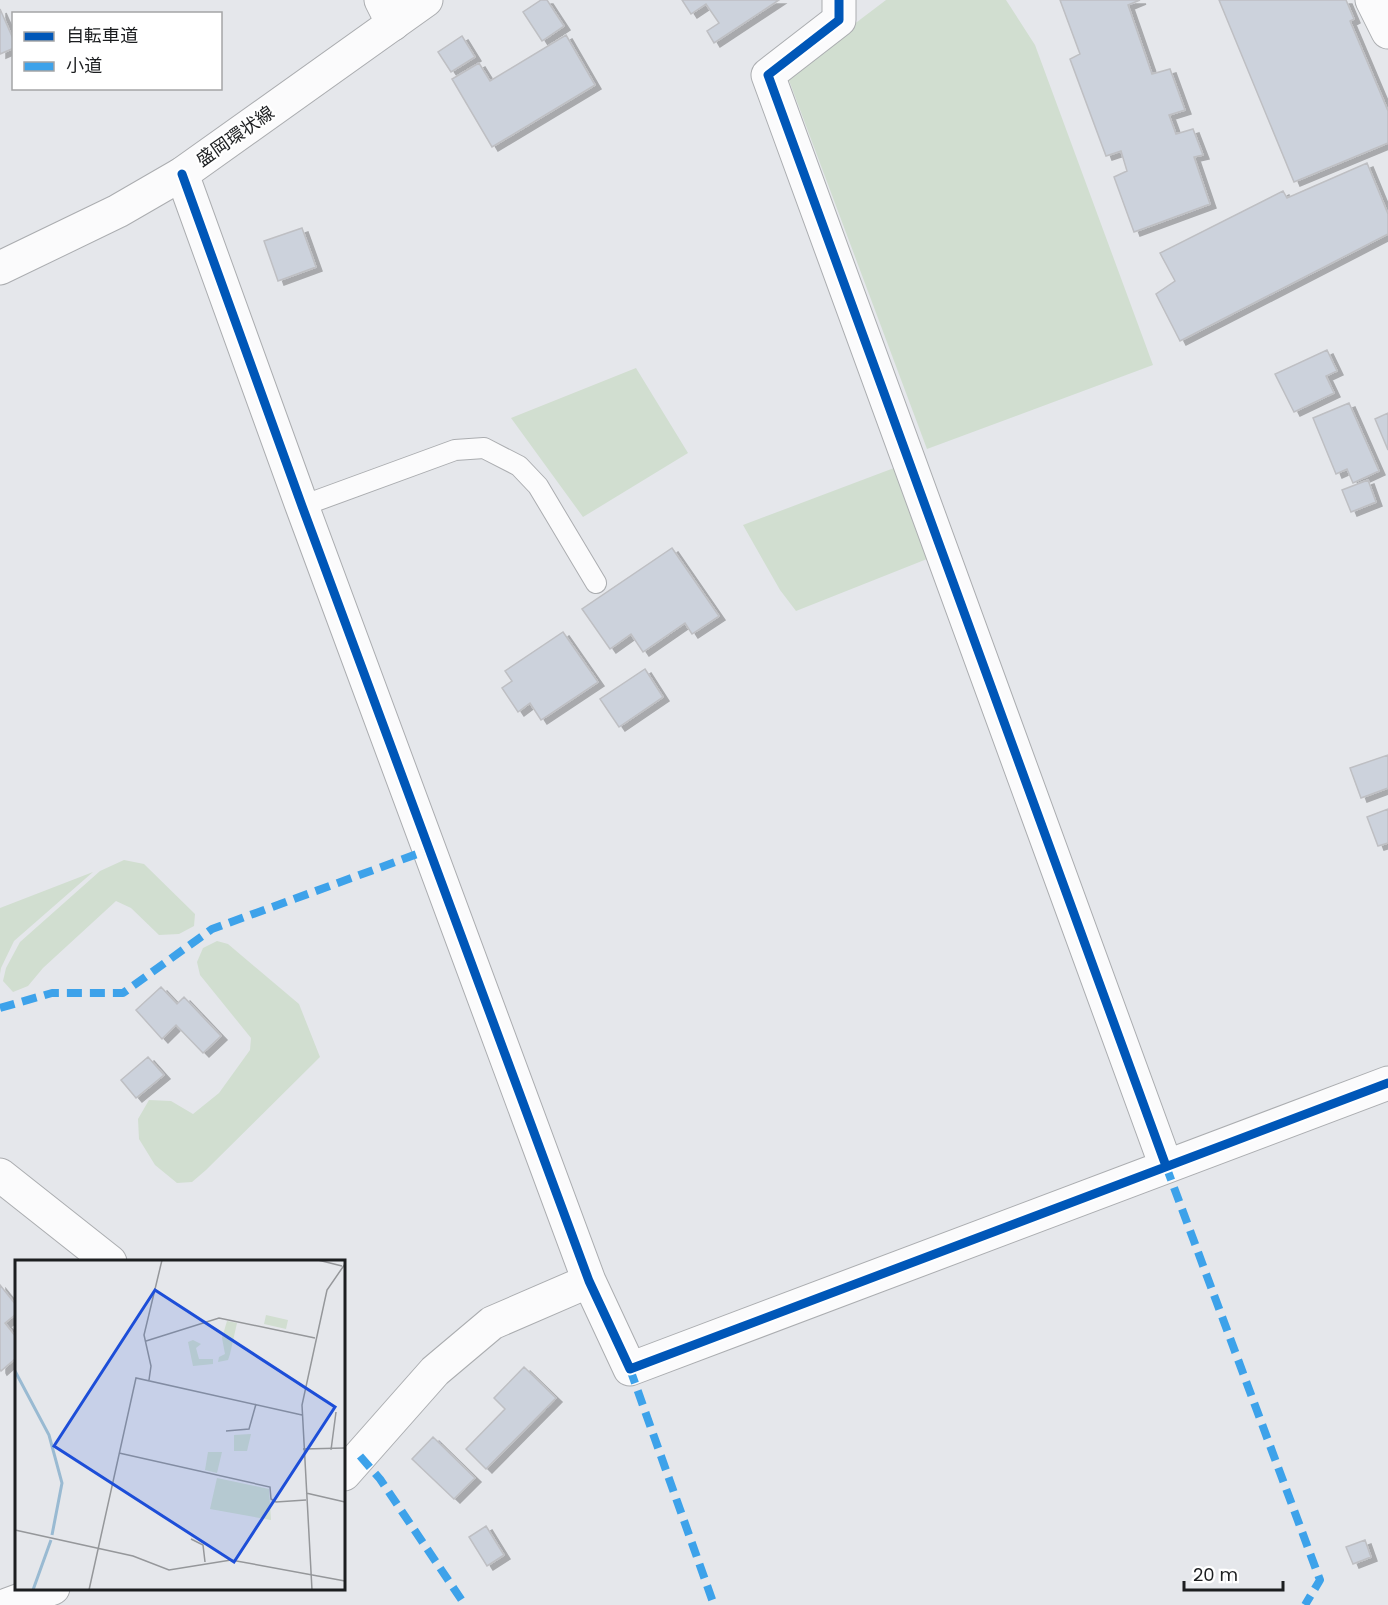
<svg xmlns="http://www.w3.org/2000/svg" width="1388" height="1605" font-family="Poppins,'Noto Sans JP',sans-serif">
	<defs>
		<filter id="shadow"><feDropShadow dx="6" dy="4" stdDeviation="0" flood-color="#0004"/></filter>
	</defs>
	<rect width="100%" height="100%" fill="#e5e7eb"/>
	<path fill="#d1ded0" d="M886,0H1006L1035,45L1153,365L927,449L787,75Z
		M636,368L688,453L583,517L511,418Z
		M894,468L927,559L796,611L780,590L743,525Z
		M124,860L144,864L195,914L194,926L179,934L159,935L131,908L116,901L43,968L28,986L13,992L3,981L6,968L20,942L100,871Z
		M93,872L14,941L1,968L0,974V908Z
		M217,941L228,944L299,1004L320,1057L206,1170L192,1182L177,1183L155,1165L139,1139L138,1119L149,1100L171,1101L193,1114L219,1093L250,1050L251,1038L200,975L197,962L203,948Z"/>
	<path fill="#ccd2dc" stroke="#bebfc3" stroke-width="1.5" filter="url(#shadow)" d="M541,0H547L564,26L542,41L523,12Z
		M682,0H779L714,43L707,31L719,23L706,4L691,14Z
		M1060,0H1140L1128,5L1152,74L1170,69L1185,110L1169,115L1176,134L1193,129L1203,155L1194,157L1210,204L1134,232L1114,177L1127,171L1121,151L1106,156L1070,59L1080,54Z
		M1219,0H1346L1354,19L1350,21L1388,111V143L1294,182Z
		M0,9L14,41V48L0,54Z
		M566,35L595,85L492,147L452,79L479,63L490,81Z
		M462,36L475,57L451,72L438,52Z
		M1367,163L1388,214V234L1180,341L1156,294L1175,281L1160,253L1283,191L1287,198Z
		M302,228L316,267L278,281L264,241Z
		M1327,350L1337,371L1326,376L1334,393L1294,412L1275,374Z
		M1349,403L1379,471L1353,483L1347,469L1336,474L1313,418Z
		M1388,413V450L1375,419Z
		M1368,480L1376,502L1351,512L1342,490Z
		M672,548L719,616L692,634L685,623L643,652L631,634L610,649L582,609Z
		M563,632L598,682L541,720L530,703L518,712L502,688L512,681L505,671Z
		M645,669L663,697L619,727L600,699Z
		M1388,755V788L1361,798L1350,768Z
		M1388,809V843L1378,846L1367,817Z
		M161,987L177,1004L184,997L221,1036L203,1053L176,1025L162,1039L136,1010Z
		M148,1057L164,1075L136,1098L121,1080Z
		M0,1285L16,1305V1314L5,1323L16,1337V1358L1,1371L0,1369Z
		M524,1367L556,1398L486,1469L466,1449L505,1409L494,1398Z
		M433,1437L475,1478L454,1499L412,1459Z
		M486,1526L504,1555L487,1566L469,1537Z
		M1365,1540L1371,1557L1353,1564L1346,1547Z"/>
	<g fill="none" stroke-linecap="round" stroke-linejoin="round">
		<g stroke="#abadb0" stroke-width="22">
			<path id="lane" d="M302,506L455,450L484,448L519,466L538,486L596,583"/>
		</g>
		<g stroke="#abadb0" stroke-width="35">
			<path id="street" d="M381,0L393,24
				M839,0V20L768,75L1166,1166
				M1372,0L1388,32
				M182,174L302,506L589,1281L630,1369L1388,1083
				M0,1175L110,1262
				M344,1474L435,1371L492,1323L589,1281
				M7,1605L53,1588"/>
		</g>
		<g stroke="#abadb0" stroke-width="35">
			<path id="primary" d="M0,268L118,211L182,174L426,0"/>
		</g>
		<use href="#lane" stroke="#fbfbfc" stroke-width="20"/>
		<use href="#street" stroke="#fbfbfc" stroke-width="33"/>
		<use href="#primary" stroke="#fbfbfc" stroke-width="33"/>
		<path stroke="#3da2ea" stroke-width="8" stroke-dasharray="15 8" stroke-linecap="butt" d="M0,1008L52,993H123L212,929L428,850
			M1166,1166L1320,1580L1305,1605
			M630,1369L714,1605
			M360,1456L380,1479L465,1605"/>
		<g stroke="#fff" stroke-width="13">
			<path id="cycleway" d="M839,0V20L768,75L1166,1166
				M182,174L302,506L589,1281L630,1369L1388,1083"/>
		</g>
		<use href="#cycleway" stroke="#0057b8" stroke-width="9"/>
	</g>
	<g text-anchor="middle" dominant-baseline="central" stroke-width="4.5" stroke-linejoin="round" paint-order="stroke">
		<g font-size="18" fill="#1c1e20" stroke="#fff">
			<text transform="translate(235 136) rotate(-35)">盛岡環状線</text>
		</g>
	</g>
	<g transform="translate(15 1260)">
		<rect width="330" height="330" fill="#e5e7eb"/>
		<path d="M251,55L273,60L271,69L249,64ZM212,61L222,63L215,94L213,100L203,102L204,97L210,94L207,78ZM178,80L186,84L181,88L184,99H198V104L178,106L173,82ZM236,174L232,191H219V175ZM193,192H207L202,213L190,210ZM202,218L254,229L256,260L195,249Z" fill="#d1ded0"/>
		<path fill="none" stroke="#99bad2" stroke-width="3" d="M0,111L34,175L47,223L37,275M18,330L36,280"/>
		<path fill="none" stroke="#95979a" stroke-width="1.5" d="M303,0L327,6M131,81L204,58L300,78M134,120L136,106L129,75L147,0M211,171L234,169L241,144M288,189L330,188M316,190L321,152M104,193L255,227L256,239L261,242L291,240M291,233L330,242M0,270L118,296L154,310L216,300L330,321M176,279L188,285L190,302M74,330L121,118L287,155M297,330L287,145L312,30L330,4"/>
		<path fill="#1d4ed8" fill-opacity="0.15" stroke="#1d4ed8" stroke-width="3" d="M140,30L320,147L219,302L39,186Z"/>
		<rect width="330" height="330" fill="none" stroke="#1c1e20" stroke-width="3"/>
	</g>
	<rect x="12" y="12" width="210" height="78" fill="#ffffff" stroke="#a4a5a6" stroke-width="1.5"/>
	<rect x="24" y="32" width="30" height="9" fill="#0057b8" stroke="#a4a5a6" stroke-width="1.5"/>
	<text x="66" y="42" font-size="18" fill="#1c1e20">自転車道</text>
	<rect x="24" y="62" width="30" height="9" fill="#3da2ea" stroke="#a4a5a6" stroke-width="1.5"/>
	<text x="66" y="72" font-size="18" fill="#1c1e20">小道</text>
	<path d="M1184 1581v9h99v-9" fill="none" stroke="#1c1e20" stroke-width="3"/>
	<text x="1193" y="1581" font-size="18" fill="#1c1e20" stroke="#ffffff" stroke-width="4.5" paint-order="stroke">20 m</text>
</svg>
